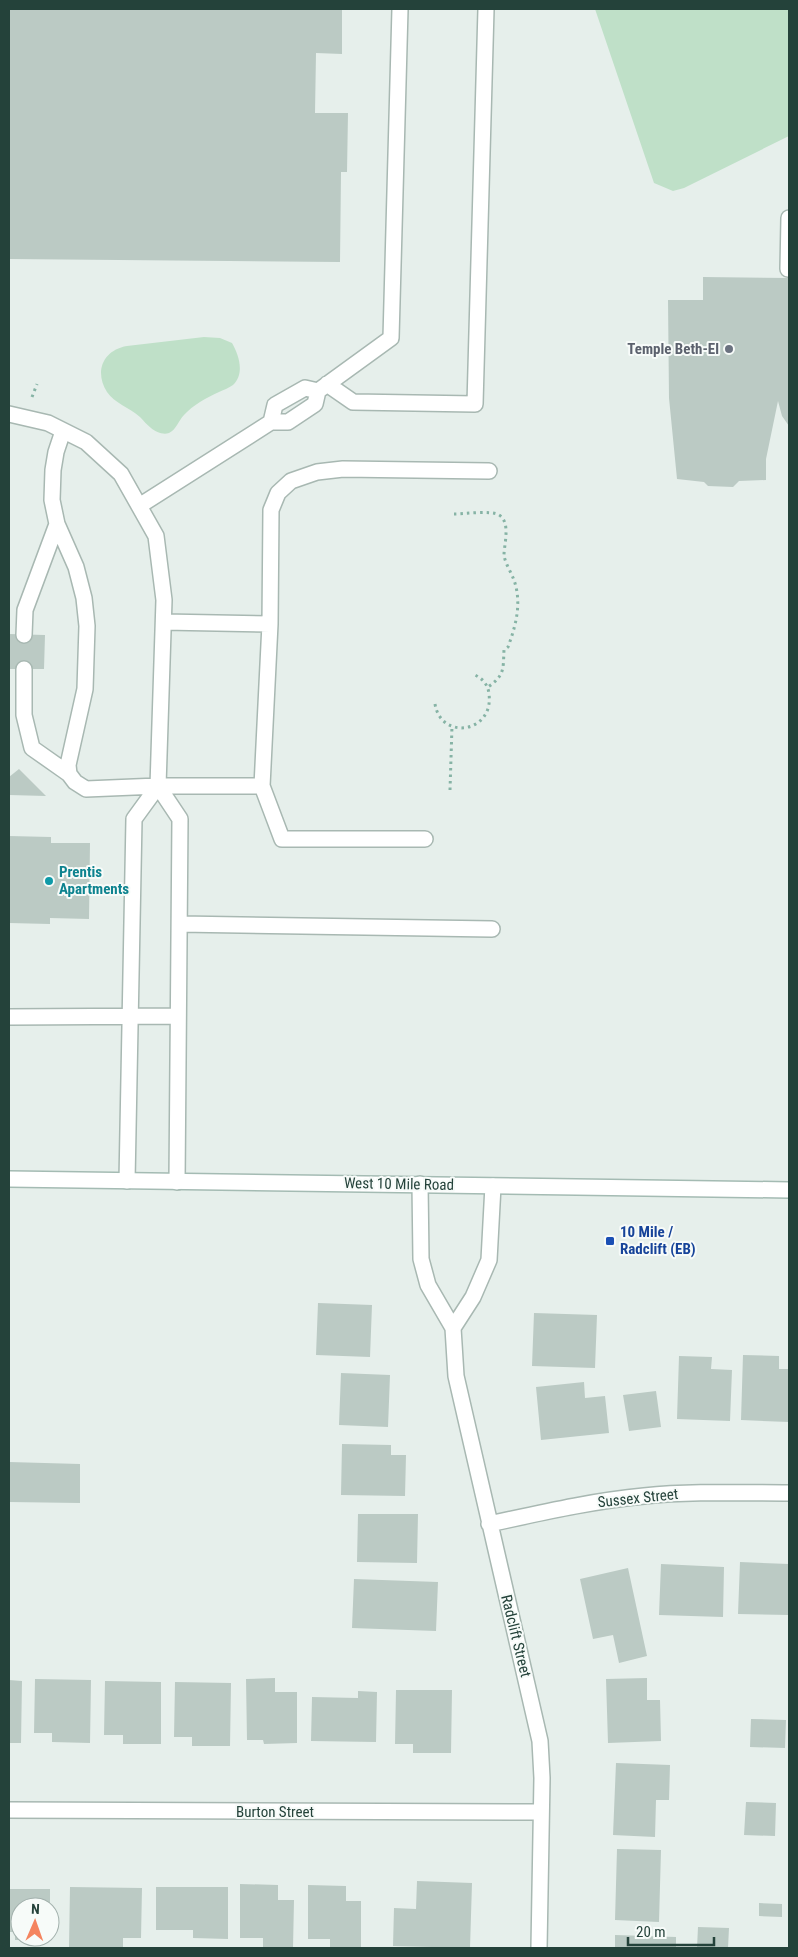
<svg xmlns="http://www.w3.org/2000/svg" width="798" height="1957" font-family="'Roboto Condensed',sans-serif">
	<rect width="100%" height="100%" fill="#e6efeb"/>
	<path fill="#bfe0c8" d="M595,9H789V136L684,188L673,191L654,183Z
		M204,337L220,338L232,343C239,355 245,374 233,385C229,388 223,390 219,392C206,398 193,405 184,415C179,420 176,430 169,433C163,435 156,432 151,428C147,425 144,421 140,417C130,408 114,403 107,392C94,372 103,350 127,346Z"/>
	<path fill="#bbcac4" d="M9,9H342V54L316,53L315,113H348L347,172H341L340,262L9,259Z
		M703,277L789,278V426L782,416L778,401L766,459V480L739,481L733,487L708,486L704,482L677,479L669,398L668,300H703Z
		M9,634L45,635L44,669H9Z
		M19,769L46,796L9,795V777Z
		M9,836L51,837V843H90L89,919L50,918V924L9,923Z
		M318,1303L372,1305L370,1357L316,1355Z
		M534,1313L597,1315L595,1368L532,1366Z
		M743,1355L779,1356V1369H789V1422L741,1420Z
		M679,1356L712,1357L711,1369L732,1370L730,1421L677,1419Z
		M341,1373L390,1375L388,1427L339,1425Z
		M584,1382L585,1398L605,1396L609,1433L541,1440L536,1387Z
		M656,1391L661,1427L629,1431L623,1395Z
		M342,1444L391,1445V1455H406L405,1496L341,1495Z
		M9,1462L80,1464V1503L9,1502Z
		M358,1514H418L417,1563L357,1562Z
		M740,1562L789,1564V1615L738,1614Z
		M661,1564L724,1567L723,1617L659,1615Z
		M628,1568L647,1656L619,1663L613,1635L593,1639L580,1579Z
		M354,1579L438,1582L436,1631L352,1628Z
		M275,1678V1692H297V1743L264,1744L263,1740H247L246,1679Z
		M647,1678V1700H660L661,1741L608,1743L606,1679Z
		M35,1679L91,1680L90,1743L52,1742V1733H34Z
		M9,1680L22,1681L21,1743H9Z
		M105,1681L161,1682V1744H123V1735H104Z
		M175,1682L231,1683L230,1746H192V1737H174Z
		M396,1690H452L451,1753H413V1744H395Z
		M358,1691L377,1692L376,1742L311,1741L312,1697L358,1698Z
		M751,1719L786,1720L785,1748L750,1747Z
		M616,1763L670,1765L669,1800H656L655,1837L613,1835Z
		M746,1802L776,1803L775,1836L744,1835Z
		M617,1849L661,1850L659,1922L615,1920Z
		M417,1881L472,1883L470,1948L393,1946L394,1908L416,1909Z
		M240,1884L278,1885V1900H294L293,1948H263V1938H240Z
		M308,1885L346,1886V1901H361V1948H330V1939H308Z
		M70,1887L142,1888L141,1938H123V1948H69Z
		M156,1887H228V1939L193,1938V1930H156Z
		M9,1889H50V1907H20V1937H50V1940H15V1932H9Z
		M759,1903L782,1904V1917L759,1916Z
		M698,1927L729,1928L728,1948H697Z
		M615,1935L676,1937V1948H615Z"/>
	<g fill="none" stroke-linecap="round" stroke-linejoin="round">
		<g stroke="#a8b8b2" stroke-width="18">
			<path id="service" d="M788,269L789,218
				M327,384L353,402L475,404L486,9
				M9,414L48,423L86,442L121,474L156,536L164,600L158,786L134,819L127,1181
				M271,422L275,405L305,388L318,391
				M63,431L56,452L53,470L52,500L57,524L76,567L84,598L87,626L85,689L68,765L69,774L75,782L86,789L158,786H262L270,624L271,510L278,493L291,481L317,472L343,469L489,471
				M139,506L271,422H288L315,404L318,391L391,338L400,9
				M164,622L270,624
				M24,635L25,610L57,524
				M24,669V715L32,748L69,774
				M158,786L180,819L177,1182
				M262,786L282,839H425
				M180,924L492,929
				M9,1017L178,1016"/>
		</g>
		<g stroke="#a8b8b2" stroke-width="18">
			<path id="minor" d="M420,1184L421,1259L428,1285L453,1328
				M493,1186L489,1260L473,1297L453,1328L456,1376L540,1741L542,1778L539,1948
				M489,1524C540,1513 591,1501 644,1496C692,1491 741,1493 789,1493
				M9,1810L541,1812"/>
		</g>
		<g stroke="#a4bbb3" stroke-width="18">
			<path id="secondary" d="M9,1179L789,1190"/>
		</g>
		<path stroke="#86b3a5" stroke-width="3" stroke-dasharray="2.5 4" stroke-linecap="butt" d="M32,397L37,384
			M454,514C465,514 491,510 499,515C511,522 504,545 504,555C505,563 511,572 514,580C522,603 516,625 508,647L504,650C503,669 505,675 488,687
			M435,704C441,741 494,733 489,694C488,684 482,678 473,674
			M450,790L452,726"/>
		<use href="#service" stroke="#fff" stroke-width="15"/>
		<use href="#minor" stroke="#fff" stroke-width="15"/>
		<use href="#secondary" stroke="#fff" stroke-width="15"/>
	</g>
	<circle fill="#6b7280" stroke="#f7fbf9" stroke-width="2" cx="729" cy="349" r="5"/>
	<circle fill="#0f9aa8" stroke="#f7fbf9" stroke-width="2" cx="49" cy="881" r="5"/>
	<rect fill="#1a4fb4" stroke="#f7fbf9" stroke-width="2" x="605" y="1236" width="10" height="10" rx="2.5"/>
	<g text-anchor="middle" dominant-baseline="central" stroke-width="4" stroke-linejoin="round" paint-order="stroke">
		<g font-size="15" font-weight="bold" fill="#5b616d" stroke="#f7fbf9" text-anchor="end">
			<text x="719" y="349">Temple Beth-El</text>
		</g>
		<g font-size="15" font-weight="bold" fill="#0d838f" stroke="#f7fbf9" text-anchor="start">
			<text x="59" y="872">Prentis<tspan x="59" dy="17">Apartments</tspan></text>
		</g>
		<g font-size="15" fill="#24423a" stroke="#f7fbf9">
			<text transform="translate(399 1184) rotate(1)">West 10 Mile Road</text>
			<text transform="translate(638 1498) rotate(-6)">Sussex Street</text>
			<text transform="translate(516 1636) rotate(76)">Radclift Street</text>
			<text x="275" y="1812">Burton Street</text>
		</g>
		<g font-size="15" font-weight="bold" fill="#164399" stroke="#f7fbf9" text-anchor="start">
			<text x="620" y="1232">10 Mile /<tspan x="620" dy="17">Radclift (EB)</tspan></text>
		</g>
	</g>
	<rect width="798" height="1957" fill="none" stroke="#24423a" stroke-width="20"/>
	<g transform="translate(35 1922) rotate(2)"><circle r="24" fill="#f7fbf9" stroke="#a3b1ad"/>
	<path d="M0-4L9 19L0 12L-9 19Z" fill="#f4845f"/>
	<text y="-8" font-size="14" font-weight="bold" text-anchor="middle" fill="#24423a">N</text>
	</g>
	<path d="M628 1937v8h86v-8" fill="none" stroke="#24423a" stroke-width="2.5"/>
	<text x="636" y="1937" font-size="15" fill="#24423a" stroke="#f7fbf9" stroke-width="4" paint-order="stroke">20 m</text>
</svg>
